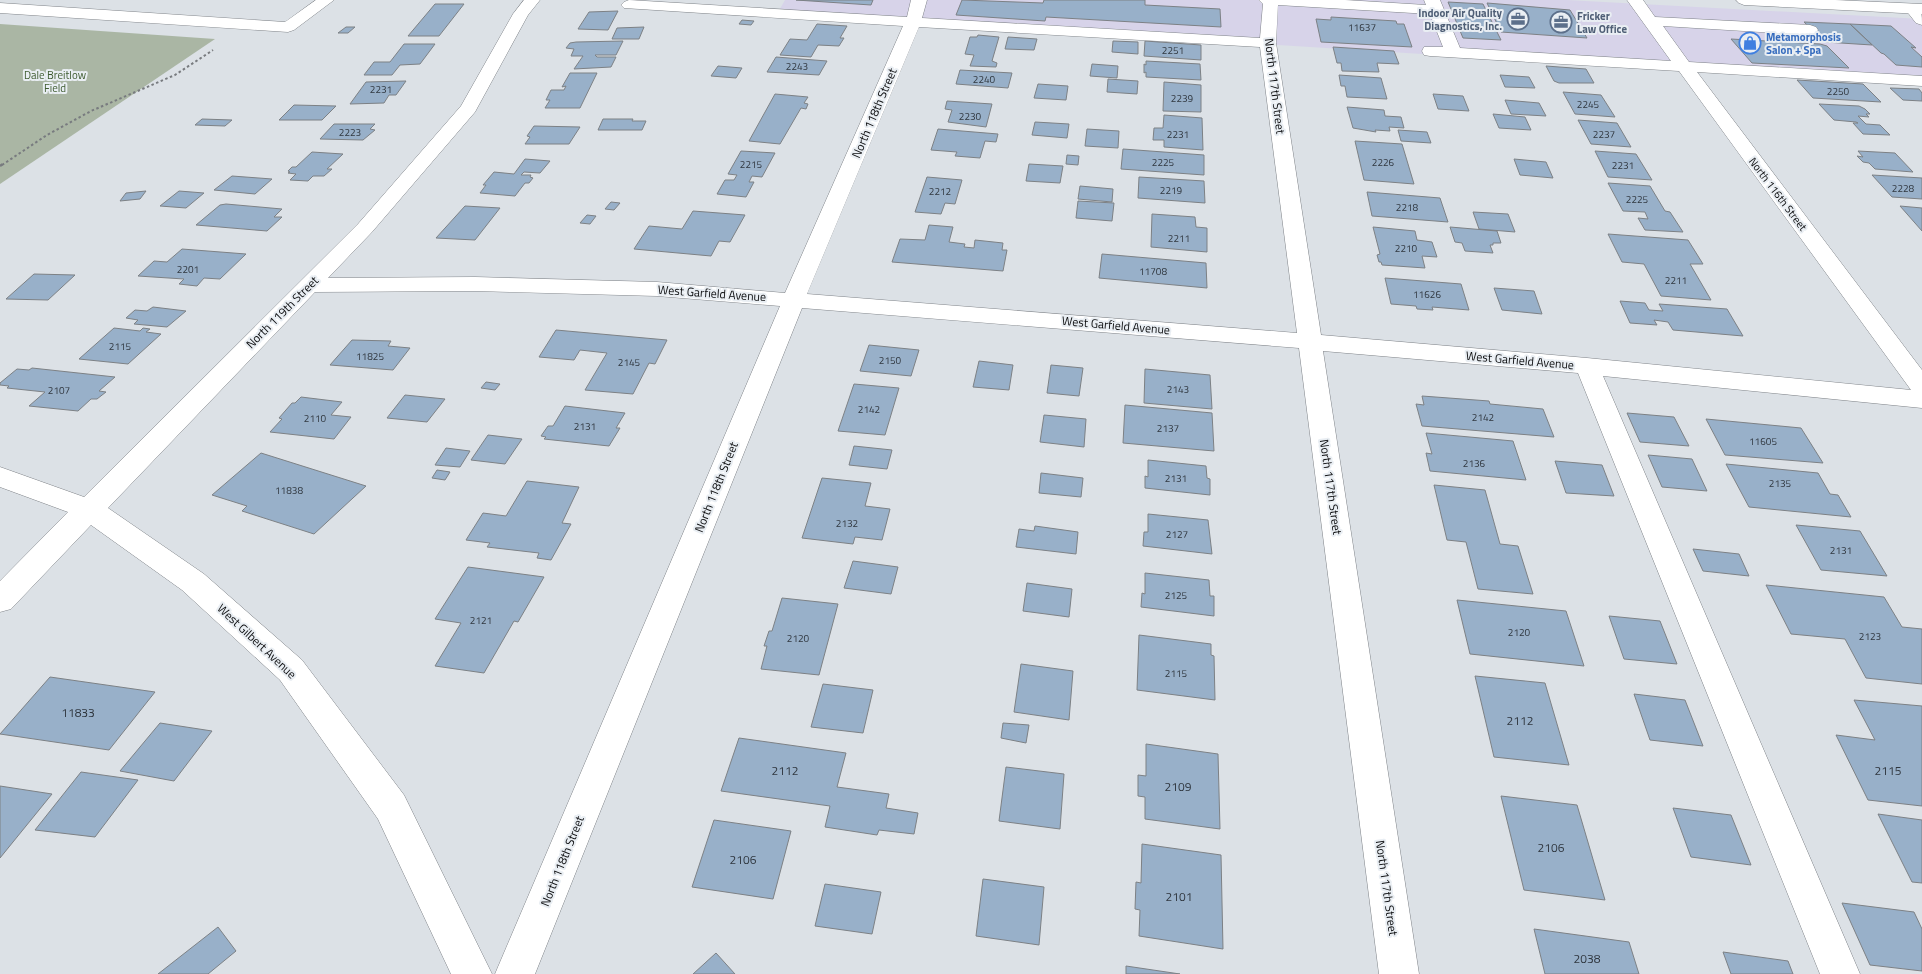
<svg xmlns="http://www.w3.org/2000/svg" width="1922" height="974" font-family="'Titillium Web',sans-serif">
	<rect width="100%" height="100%" fill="#dce1e6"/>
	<path fill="#d7d3e9" d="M785,0H1567L1922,19V85L777,14Z"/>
	<path fill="#aab6a4" d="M0,24L215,39L0,184Z"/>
	<path fill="#98b0c9" stroke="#7d8185" d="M796,0H873L871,5Z
		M962,0L1043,3L1044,0H1145V5L1220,9L1221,27L1046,17L1045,21L956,15Z
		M1448,2L1483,4L1501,40L1463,38Z
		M1487,3L1570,10L1587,38L1501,32Z
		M435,4H464L439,36H408Z
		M618,11L608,30L578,29L589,12Z
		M1331,17L1396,21L1397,24H1404L1412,47L1321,42L1316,19L1331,20Z
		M742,20L754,21L751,25L739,24Z
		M1804,22L1850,24L1872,45L1825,42Z
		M817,24L847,26L840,38H844L839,46L818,45L811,57L780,55L790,39L807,40Z
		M1850,24L1891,26L1916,48L1911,47L1922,57V67L1896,65L1884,54L1881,53Z
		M346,27H355L348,33H338Z
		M644,27L639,39H612L617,28Z
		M978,35L999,37L992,61L997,63L996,67L970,66L974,55L965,54L970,37H977Z
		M1008,37L1037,39L1034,50L1005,49Z
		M1731,39L1820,44L1827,46L1849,68L1752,63Z
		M623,41L616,55H595L597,57H616L611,67L574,69L583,56H571L574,49L566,48L570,43L576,42Z
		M1113,41L1138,42V54L1112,52Z
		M1145,41L1201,45V60L1144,56Z
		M404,44H435L420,64L400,65L392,75H364L374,62H390Z
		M1333,47L1394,51L1399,64L1377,63L1379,72L1342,71L1341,63H1337Z
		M776,57L827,61L819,75L767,72Z
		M1146,61L1200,64L1201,80L1146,77V72L1144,73V64L1146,65Z
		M1092,64L1118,66L1117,78L1090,76Z
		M718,66L742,68L736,78L711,76Z
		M1546,66L1586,69L1594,83H1559L1554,81Z
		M960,70L1012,73L1008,88L956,84Z
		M570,73H597L580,108H545L550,100H546L551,90H564L566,86L562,87Z
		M1339,75L1381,78L1387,99L1347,97L1345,86H1341Z
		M1500,75L1529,77L1535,88L1505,87Z
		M1108,79L1138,81L1137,94L1107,92Z
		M1797,80L1863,84L1881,102L1813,98Z
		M406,81L396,95H389L384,103L350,104L366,82Z
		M1164,82L1201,85V112L1163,111Z
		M1038,84L1068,86L1066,100L1034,98Z
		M1890,88L1919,89L1922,93V101L1903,100Z
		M1563,92L1601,95L1615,117L1575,114Z
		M775,94L808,97L804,103L808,104L806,109L801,108L780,144L749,141Z
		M1433,94L1463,96L1469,111L1438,109Z
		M1505,100L1539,103L1546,116L1511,114Z
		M947,101L992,104L986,127L948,122L952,110L945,109Z
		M1819,104L1859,106L1865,109L1870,114H1866L1869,117L1858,116L1866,124L1880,125L1890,135L1863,134L1853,123H1858L1856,122L1834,120Z
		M294,105L336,106L322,120H279Z
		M1347,107L1384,110L1385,116L1401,117L1404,128L1389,127L1390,131L1375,130L1376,132L1353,128Z
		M1493,114L1525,117L1531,130L1499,128Z
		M1164,115L1202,118L1203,150L1164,147V140H1153L1154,128H1163Z
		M202,119L232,120L225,126L195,125Z
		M603,119H633L632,121H646L642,130H598Z
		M1578,120L1617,123L1631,147L1591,144Z
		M1035,122L1069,124L1067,138L1032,135Z
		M334,124H375L370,129L375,130L363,140L320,139Z
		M534,126L580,127L569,144H525L530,137L527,136Z
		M938,129L998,134L996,142L985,141L980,158L955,156L957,152L931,150Z
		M1087,129L1119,131L1118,148L1085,146Z
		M1398,130L1427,132L1431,143L1401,141Z
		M1355,141L1402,144L1414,184L1364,180Z
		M1123,149L1204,155V175L1121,169Z
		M741,151L775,153L762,177L752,176L749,182H754L746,197L717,194L725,180H734L737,175L728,174Z
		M1595,151L1636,154L1652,180L1608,177Z
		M1858,151L1895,153L1913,172L1875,169L1869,163L1863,162L1857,156L1863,157Z
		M312,152L343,154L327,169H332L324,176H313L308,181L290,180L296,174L288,173L290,172L288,171L292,167H296Z
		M1067,155L1079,156L1078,165L1066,164Z
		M525,159L550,161L540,173L524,172L521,175H531L530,177L533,178L529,183H525L515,196L480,193L486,185H483L494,172L514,174Z
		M1514,159L1546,162L1553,178L1520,175Z
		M1029,164L1063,166L1060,183L1026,181Z
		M1872,175L1922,178V199L1892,197Z
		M232,176L272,179L255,194L214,190Z
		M927,177L962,180L955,204L945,203L941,214L915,212Z
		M1139,177L1204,181L1205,203L1138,198Z
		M1608,183L1650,186L1665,211L1670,212L1683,232L1645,230L1638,218L1648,219L1645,212L1623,211Z
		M1080,186L1113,189L1112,202L1078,199Z
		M146,191L140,199L120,201L126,193Z
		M179,191L204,193L186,208L160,206Z
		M1367,192L1440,198L1448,222L1372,216Z
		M1078,201L1114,203L1112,221L1076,218Z
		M611,202L620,203L614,210L605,209Z
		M226,204L282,209L274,217H282L267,231L196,225L220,205Z
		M465,206L500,208L475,240L436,238Z
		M1900,206L1922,208V231Z
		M693,211L745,215L730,242L719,241L711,256L634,249L649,226L682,229Z
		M1473,212L1508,214L1515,232L1479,229Z
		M1152,214L1195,217L1196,227L1207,228V252L1151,247Z
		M587,215L596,216L590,224L580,223Z
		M929,225L953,227L949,242L965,244L964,247L974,248L975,240L1003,243L1002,250H1007L1003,271L892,262L900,239L925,240Z
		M1373,227L1415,231L1417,240L1432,242L1437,257L1422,256L1425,268L1382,265L1381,262H1379L1377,255L1380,254Z
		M1450,227L1497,231L1501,243H1493V245H1490L1493,253L1465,251L1462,243L1455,242Z
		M1608,234L1688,240L1703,264H1690L1711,300L1661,296L1644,264L1622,262Z
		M182,249L246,254L220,279L204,278L197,286L179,284L184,279L138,276L154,261L167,262Z
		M1102,254L1206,263L1207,288L1099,278Z
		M34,274L75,275L48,300L6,299Z
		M1385,278L1461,284L1469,310L1432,307L1433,310L1417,309L1416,306L1391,304Z
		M1494,288L1534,291L1542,314L1502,310Z
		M1620,301L1645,303L1649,310L1663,311L1659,304L1727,309L1743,336L1673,330L1668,322L1654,320L1657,325L1630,323Z
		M153,307L186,311L167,327L134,324L138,320L126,318L135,310L147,311Z
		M114,328L140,331L143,328L150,329L146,332L161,334L128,364L79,359Z
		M556,330L667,340L655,364L649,363L633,394L585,390L607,353L580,350L574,360L539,357Z
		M352,340L391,341L388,346L410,348L393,370L330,365Z
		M869,345L919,350L911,376L860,371Z
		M979,361L1013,365L1009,390L973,387Z
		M1051,365L1083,368L1079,396L1047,393Z
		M32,368L115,377L99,391L106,392L97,399H91L78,411L29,406L45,392L7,388L9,386L0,385V383L17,369L29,370Z
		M1145,369L1210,375L1212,409L1144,403Z
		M486,382L500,384L495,390L481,388Z
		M854,384L899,388L885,435L838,431Z
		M405,395L445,399L427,422L387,418Z
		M1422,396L1489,401L1490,404L1543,409L1554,437L1422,426L1416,404L1424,405Z
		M301,397L342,402L331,415L351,417L334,439L270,432L282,419L279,418L292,403H295Z
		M1125,405L1212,413L1214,451L1123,443Z
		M565,406L625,413L616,428H620L609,446L544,439L546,437L541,436L548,426H553Z
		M1627,413L1674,417L1689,446L1640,442Z
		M1044,415L1086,419L1084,447L1040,442Z
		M1706,419L1801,428L1823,463L1725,455Z
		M1426,433L1513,441L1526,480L1430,471L1426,453L1432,454Z
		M488,435L522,439L505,464L471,460Z
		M854,446L892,450L887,469L849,465Z
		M446,448L470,451L460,467L435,465Z
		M261,453L366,486L314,534L242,511L247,506L212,495Z
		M1648,455L1692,459L1707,491L1662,487Z
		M1148,460L1206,466L1207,478L1210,479V495L1145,488V476L1148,477Z
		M1555,461L1602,465L1614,496L1566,493Z
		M1726,464L1818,473L1830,494L1838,495L1851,517L1749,507Z
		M437,470L450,472L445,480L432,478Z
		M1041,473L1083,478L1081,497L1039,493Z
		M822,478L871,483L865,506L890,509L882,540L855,537L853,544L802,538Z
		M527,481L579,487L562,523L571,524L551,560L537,558L539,553L487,547L490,543L466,540L483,513L506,516Z
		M1434,485L1485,490L1500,544L1518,546L1533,594L1478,589L1466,542L1447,540Z
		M1148,514L1208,520L1212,554L1143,546L1144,532H1148Z
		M1796,525L1860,531L1887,576L1821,570Z
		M1035,526L1078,532L1076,554L1016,547L1019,529L1034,531Z
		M1693,549L1739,554L1749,576L1703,571Z
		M853,561L898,567L891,594L844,588Z
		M468,567L544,577L518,622L514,621L484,673L435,666L461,623L435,619Z
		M1145,573L1209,580L1210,596H1214V616L1141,607L1142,593L1145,594Z
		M1027,583L1072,589L1069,617L1023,611Z
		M1766,585L1884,597L1902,627L1922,629V684L1866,678L1845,639L1791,634Z
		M782,598L838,604L819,675L761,669L767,646H764L769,631H772Z
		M1457,600L1566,611L1584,666L1470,654Z
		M1609,616L1660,621L1677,664L1624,659Z
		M1139,635L1211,644V655L1214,656L1215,700L1137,690Z
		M1021,664L1073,671L1069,720L1014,712Z
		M1475,676L1545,683L1569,765L1494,757Z
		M50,677L155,692L109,750L0,734Z
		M823,684L873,690L863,733L811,727Z
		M1634,694L1685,700L1703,746L1650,740Z
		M1854,700L1922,706V806L1868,800L1836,735L1875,740Z
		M160,723L212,731L174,781L120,771Z
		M1003,723L1029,725L1026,743L1001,738Z
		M739,738L846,753L837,787L889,794L886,808L918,813L914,834L879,830L877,835L825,827L830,806L721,791Z
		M1146,744L1218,754L1220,829L1145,819V797L1138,796V775L1146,776Z
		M1006,767L1064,774L1060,829L999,821Z
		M81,772L138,780L95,837L35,830Z
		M0,786L52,794L0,858Z
		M1501,796L1577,805L1605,900L1524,890Z
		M1673,808L1731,815L1751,865L1691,857Z
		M1878,814L1922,820V883L1912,882Z
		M714,820L791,831L773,899L692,887Z
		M1142,844L1221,855L1223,949L1139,936L1140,910L1135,909L1136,882L1141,883Z
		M983,879L1044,887L1039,945L976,936Z
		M825,884L881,892L872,934L815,926Z
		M1842,903L1914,912L1922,929V971L1870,965Z
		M218,927L236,951L208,974H158Z
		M1534,929L1629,942L1639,974H1545Z
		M1723,952L1788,961L1793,974H1731Z
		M716,953L735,974H693Z
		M1126,966L1180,974H1126Z"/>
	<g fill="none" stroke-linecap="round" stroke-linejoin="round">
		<g stroke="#7f8388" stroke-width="1">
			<path id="minor" d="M316,0H334L294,30L288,32L0,13V3L285,22Z
				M524,0H540L528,15L475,112L372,232L328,278L475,277L657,282L785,293L903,26L624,8L621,5L624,2L629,0L907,17L911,0H927L922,18L1260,38L1263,4L1259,0H1345L1426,5L1424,0H1440L1460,48L1671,61L1627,0H1643L1655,17L1810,25L1816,27L1818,30L1816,33L1810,35L1663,26L1689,62L1922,76V86L1697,72L1922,370V408L1603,376L1860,974H1820L1578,373L1323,351L1419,974H1379L1299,348L802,308L535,974H495L780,306L657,296L475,291L315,292L108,508L204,574L302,660L404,795L492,974H451L378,819L280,680L182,590L91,525L11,609L0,612V581L68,512L0,487V467L84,497L358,224L461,106L513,14ZM1278,5L1430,14L1443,47H1424L1422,51L1424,55L1430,56L1679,71L1911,390L1587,358L1321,335L1276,43ZM919,27L1260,47L1297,333L807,294Z
				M1913,4C1922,7 1922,15 1922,25L1916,23L1905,9L1908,6Z"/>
		</g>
		<g stroke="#7f8388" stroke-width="1">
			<path id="major" d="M1736,0H1835L1922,4V14L1744,5L1739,3Z"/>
		</g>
		<path stroke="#787b7f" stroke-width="2" stroke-dasharray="2.5 2.5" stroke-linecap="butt" d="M2,165L47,135L91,111L175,75L213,50"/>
		<path stroke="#787b7f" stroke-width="2.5" stroke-dasharray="3 3" stroke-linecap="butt" d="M0,166L4,163"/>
		<use href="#minor" fill="#fff" fill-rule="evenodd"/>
		<use href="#major" fill="#fff" fill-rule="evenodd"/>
	</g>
	<defs>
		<g id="office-ring" transform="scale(1.125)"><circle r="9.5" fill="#e9eef3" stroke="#5c6f8a" stroke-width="1.5"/><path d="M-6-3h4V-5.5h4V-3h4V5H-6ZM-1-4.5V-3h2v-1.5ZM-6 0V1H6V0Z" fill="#5c6f8a"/></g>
		<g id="shop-ring" transform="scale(1.125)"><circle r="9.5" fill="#e9eef3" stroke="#3f7fe0" stroke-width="1.5"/><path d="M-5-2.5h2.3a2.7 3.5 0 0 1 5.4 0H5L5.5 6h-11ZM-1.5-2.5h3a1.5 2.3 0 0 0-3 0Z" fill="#3f7fe0"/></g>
	</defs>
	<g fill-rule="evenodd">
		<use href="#office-ring" x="1518" y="19"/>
		<use href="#office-ring" x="1561" y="22"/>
		<use href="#shop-ring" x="1750" y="43"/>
	</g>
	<g text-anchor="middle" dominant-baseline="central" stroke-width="4" stroke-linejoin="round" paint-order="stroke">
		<g font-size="10" fill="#2f363e">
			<text x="1362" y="27">11637</text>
			<text x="1173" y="50">2251</text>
			<text x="797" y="66">2243</text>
			<text x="984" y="79">2240</text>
			<text x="381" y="89">2231</text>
			<text x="1838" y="91">2250</text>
			<text x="1182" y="98">2239</text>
			<text x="1588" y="104">2245</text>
			<text x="970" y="116">2230</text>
			<text x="350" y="132">2223</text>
			<text x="1178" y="134">2231</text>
			<text x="1604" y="134">2237</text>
			<text x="1163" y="162">2225</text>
			<text x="1383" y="162">2226</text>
			<text x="751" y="164">2215</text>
			<text x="1623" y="165">2231</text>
			<text x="1903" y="188">2228</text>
			<text x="1171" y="190">2219</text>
			<text x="940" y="191">2212</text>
			<text x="1637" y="199">2225</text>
			<text x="1407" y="207">2218</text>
			<text x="1179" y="238">2211</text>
			<text x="1406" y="248">2210</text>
			<text x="188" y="269">2201</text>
			<text x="1153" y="271">11708</text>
			<text x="1676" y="280">2211</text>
			<text x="1427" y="294">11626</text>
			<text x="120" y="346">2115</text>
			<text x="370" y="356">11825</text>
			<text x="890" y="360">2150</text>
			<text x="629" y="362">2145</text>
			<text x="1178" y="389">2143</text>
			<text x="59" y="390">2107</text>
			<text x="869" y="409">2142</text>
			<text x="1483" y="417">2142</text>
			<text x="315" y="418">2110</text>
			<text x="585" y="426">2131</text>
			<text x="1168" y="428">2137</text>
			<text x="1763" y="441">11605</text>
			<text x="1474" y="463">2136</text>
			<text x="1176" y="478">2131</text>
			<text x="1780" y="483">2135</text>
			<text x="289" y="490">11838</text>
			<text x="847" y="523">2132</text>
			<text x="1177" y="534">2127</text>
			<text x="1841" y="550">2131</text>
			<text x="1176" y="595">2125</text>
			<text x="481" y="620">2121</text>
			<text x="1519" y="632">2120</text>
			<text x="1870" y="636">2123</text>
			<text x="798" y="638">2120</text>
			<text x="1176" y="673">2115</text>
		</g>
		<g font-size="11" font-weight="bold" fill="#4e5e75" stroke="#e9eef3" text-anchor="end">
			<text x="1502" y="13">Indoor Air Quality<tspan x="1502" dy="13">Diagnostics, Inc.</tspan></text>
			<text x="1577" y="16" text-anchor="start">Fricker<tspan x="1577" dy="13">Law Office</tspan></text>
		</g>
		<g font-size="11" font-weight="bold" fill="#366cbe" stroke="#e9eef3" text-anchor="start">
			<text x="1766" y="37">Metamorphosis<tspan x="1766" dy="13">Salon + Spa</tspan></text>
		</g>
		<g font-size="11" fill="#3e5b30" stroke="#e9eef3">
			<text x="55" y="75">Dale Breitlow<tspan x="55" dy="13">Field</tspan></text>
		</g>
		<g font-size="11" fill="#0c0d0f" stroke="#e9eef3">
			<text transform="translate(1778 194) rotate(53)">North 116th Street</text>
		</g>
		<g font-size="12" fill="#0c0d0f" stroke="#e9eef3">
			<text transform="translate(1275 86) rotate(83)">North 117th Street</text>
			<text transform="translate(874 113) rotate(-67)">North 118th Street</text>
			<text transform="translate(712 293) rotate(4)">West Garfield Avenue</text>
			<text transform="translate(282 312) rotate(-45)">North 119th Street</text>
			<text transform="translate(1116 325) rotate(5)">West Garfield Avenue</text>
			<text transform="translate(1520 360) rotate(5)">West Garfield Avenue</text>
			<text transform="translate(716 487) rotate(-68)">North 118th Street</text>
			<text transform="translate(1331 487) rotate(82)">North 117th Street</text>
			<text transform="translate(257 641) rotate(43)">West Gilbert Avenue</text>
			<text transform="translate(562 861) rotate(-68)">North 118th Street</text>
			<text transform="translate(1387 888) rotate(82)">North 117th Street</text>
		</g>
		<g font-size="12" fill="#2f363e">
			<text x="78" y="712">11833</text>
			<text x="1520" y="720">2112</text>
			<text x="785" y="770">2112</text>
			<text x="1888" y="770">2115</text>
			<text x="1178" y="786">2109</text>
			<text x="1551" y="847">2106</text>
			<text x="743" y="859">2106</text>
			<text x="1179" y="896">2101</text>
			<text x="1587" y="958">2038</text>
		</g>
	</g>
</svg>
